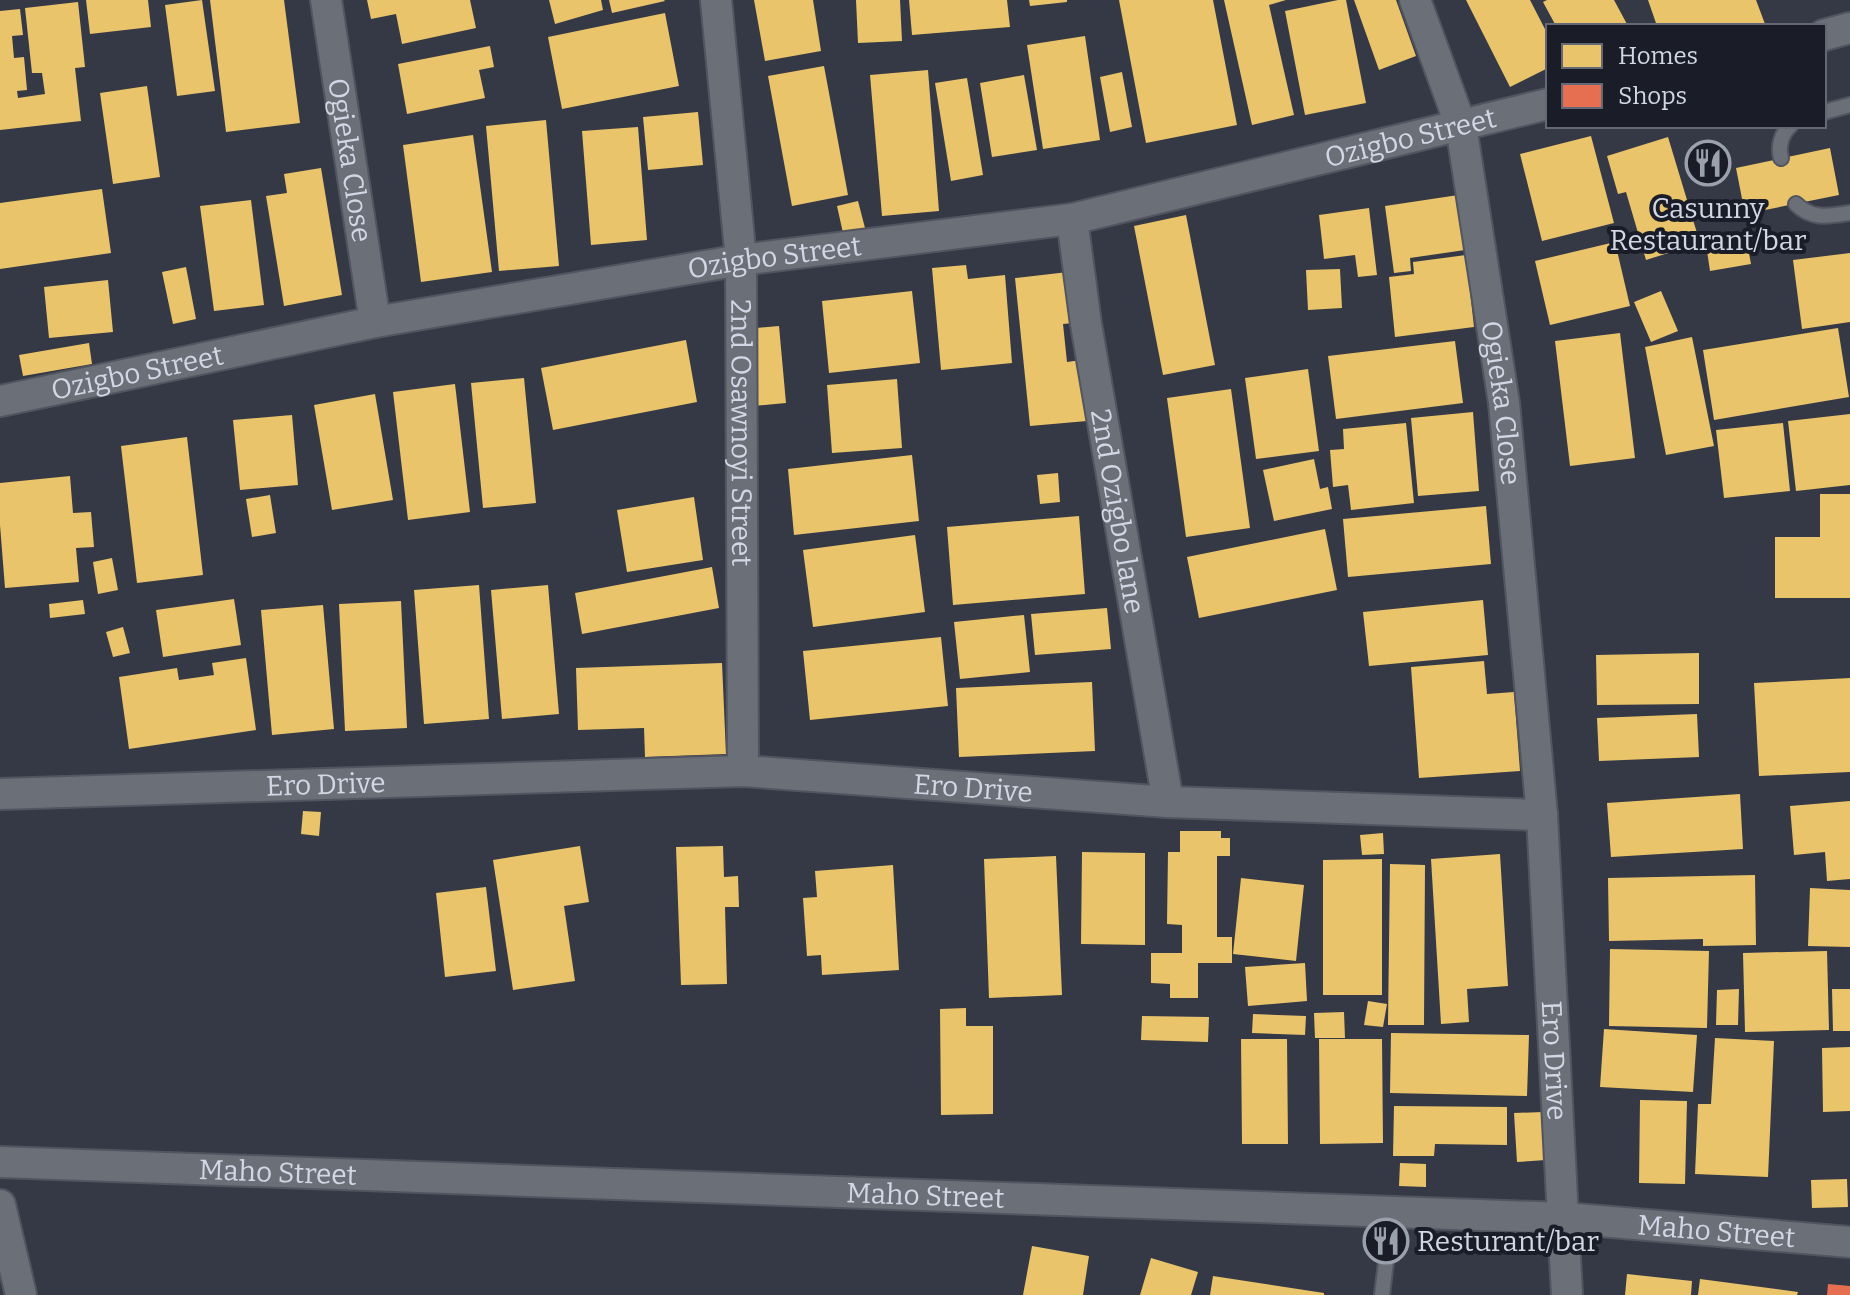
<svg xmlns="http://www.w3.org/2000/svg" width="1850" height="1295" font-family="Bitter,serif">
	<rect width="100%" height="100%" fill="#353946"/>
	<path fill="#e9c46a" d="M86,0H148L151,27L90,34Z
		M202,0L215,91L177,96L165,5Z
		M210,0H284L300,123L226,132Z
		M367,0H470L476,28L402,44L396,14L371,19Z
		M549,0H601L603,10L555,24Z
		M609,0H664L665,1L612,13Z
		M754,0H813L821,51L765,61Z
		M856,0H900L902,41L858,43Z
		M909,0H1007L1010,27L912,35Z
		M1029,0H1067V2L1030,6Z
		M1119,0H1213L1237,125L1146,143Z
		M1224,0H1286L1269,5L1294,115L1252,125Z
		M1338,0H1346L1366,103L1305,115L1285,11Z
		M1354,0H1396L1416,56L1379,70Z
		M1466,0H1530L1548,35V68L1510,87Z
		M1547,0H1614L1628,26H1556L1543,2Z
		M1648,0H1756L1765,24L1758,26H1657Z
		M78,2L85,67L75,68L81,121L0,130V11L20,9L23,35L12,36L14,58L24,57L27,90L17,91L18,98L45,94L42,73H32L25,8Z
		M665,13L679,86L562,109L548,37Z
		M1085,36L1100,140L1043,149L1027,45Z
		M490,46L494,67L479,70L485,98L407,114L398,64Z
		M824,66L848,195L792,206L768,76Z
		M928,70L939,211L882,216L870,75Z
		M1122,72L1132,127L1110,132L1100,77Z
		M1024,75L1037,150L992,157L980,83Z
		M967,78L983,175L951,181L935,83Z
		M147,86L160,177L113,184L100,93Z
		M698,112L703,165L648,170L643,117Z
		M546,120L559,266L499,271L486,126Z
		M638,127L647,240L591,245L582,131Z
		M473,135L492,272L421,282L403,145Z
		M1591,136L1614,223L1542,241L1520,154Z
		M1668,137L1700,243L1646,260L1626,192L1618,194L1607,156Z
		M1830,148L1839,195L1745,214L1736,168Z
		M321,168L342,295L284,306L266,196L287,193L284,174Z
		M102,189L111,253L0,269V203Z
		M1465,194L1472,249L1410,258L1411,271L1394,273L1385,206Z
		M251,200L264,305L214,311L200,206Z
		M858,201L865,228L843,233L837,206Z
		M1369,208L1377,275L1358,277L1355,255L1324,259L1319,215Z
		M1186,215L1215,365L1163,375L1134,226Z
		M1746,237L1751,264L1710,271L1706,244Z
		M1615,242L1630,306L1550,325L1535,261Z
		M1850,253V322L1802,329L1793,260Z
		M1466,255L1474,327L1395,337L1389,277L1414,274L1413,262Z
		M966,265L968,279L1005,275L1012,363L941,370L932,268Z
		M186,267L196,319L173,324L162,272Z
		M1340,269L1342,308L1308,310L1306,270Z
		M1068,272L1073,323L1063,324L1067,362L1081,360L1087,421L1030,426L1015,278Z
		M108,280L113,332L49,338L44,287Z
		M912,291L920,363L829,373L822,301Z
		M1661,291L1678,331L1651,342L1634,302Z
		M779,326L786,403L753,406L746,329Z
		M1838,328L1849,397L1714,420L1703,350Z
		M1620,333L1635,458L1570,466L1555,341Z
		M1692,337L1714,446L1666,455L1645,347Z
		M686,340L697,402L553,430L541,368Z
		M1455,341L1463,403L1336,419L1328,356Z
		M89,343L92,364L23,376L19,355Z
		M1308,369L1319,451L1256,459L1245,378Z
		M524,378L536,503L483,508L471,383Z
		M897,379L902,448L832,453L827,385Z
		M455,384L470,512L408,520L393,392Z
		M1231,389L1250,528L1186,537L1167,398Z
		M375,394L393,500L332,510L314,405Z
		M1473,412L1479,491L1418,496L1411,418Z
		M1850,414V485L1796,491L1788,421Z
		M292,415L298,485L240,490L233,420Z
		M1406,423L1414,503L1351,510L1348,485L1333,487L1330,450L1344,449L1343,429Z
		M1783,423L1790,491L1724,498L1716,430Z
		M187,437L203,575L137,583L121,446Z
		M912,455L919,521L794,535L788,469Z
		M1314,459L1320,489L1328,487L1332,509L1274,521L1263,470Z
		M1058,473L1060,502L1040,504L1037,475Z
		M70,476L73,513L91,512L94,547L76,548L79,582L5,588L0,525V483Z
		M1820,494H1850V598H1775V537H1820Z
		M270,495L276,533L252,537L246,499Z
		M694,497L703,560L627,572L617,510Z
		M1486,506L1491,564L1348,577L1343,519Z
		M1079,516L1085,594L953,605L947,527Z
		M1325,529L1337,590L1199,618L1187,557Z
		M915,535L925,612L813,627L803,550Z
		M112,558L118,590L98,594L93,562Z
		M712,567L719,608L582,634L575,593Z
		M479,585L489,719L424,724L414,590Z
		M548,585L559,714L502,719L491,590Z
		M234,599L241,645L163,657L156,610Z
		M83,600L85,614L50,618L49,604Z
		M1483,600L1488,655L1369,666L1363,612Z
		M401,601L407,728L345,731L339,604Z
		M323,605L334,729L272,735L261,610Z
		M1107,608L1111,649L1035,655L1031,614Z
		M1024,615L1030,672L960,679L954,622Z
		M123,627L130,653L113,657L106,632Z
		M941,637L948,706L810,720L803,651Z
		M1699,653V704L1597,705L1596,655Z
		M246,658L256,730L129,749L119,677L177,668L179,680L214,675L212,663Z
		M1484,661L1487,694L1514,692L1520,771L1419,778L1411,667Z
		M722,663L726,754L645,757L644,728L578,730L576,668Z
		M1850,678V772L1759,776L1754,683Z
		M1092,682L1095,751L959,757L956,688Z
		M1697,714L1699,757L1599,761L1597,718Z
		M1740,794L1743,849L1611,857L1607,803Z
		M1850,801V879L1827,881L1825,852L1794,855L1790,806Z
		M303,811L321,812L319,836L301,834Z
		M1180,831H1221V838H1230V856H1217V937H1232V963H1198V998H1170V984L1151,983V953H1182V925L1167,924L1168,852H1180Z
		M1383,833L1384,854L1362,855L1360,835Z
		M580,846L589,902L564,906L575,981L513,990L493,860Z
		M723,846L724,877L738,876L739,907H725L727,984L681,985L676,847Z
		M1082,852L1145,853V945L1081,944Z
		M1500,854L1508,986L1467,989L1469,1022L1441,1024L1431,859Z
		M1056,856L1062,995L989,998L984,859Z
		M1382,859V995H1323V860Z
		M1390,864L1425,865L1424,1025H1388Z
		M893,865L899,970L822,975L821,955L807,956L803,898L817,897L815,871Z
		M1755,875L1756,945L1703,946V939L1609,941L1608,878Z
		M1241,878L1304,885L1296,961L1233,954Z
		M486,887L496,971L445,977L436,893Z
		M1810,888L1850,890V947L1808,946Z
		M1610,949L1709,951L1707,1028L1609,1026Z
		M1827,951L1829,1030L1745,1032L1743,953Z
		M1305,963L1307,1001L1248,1006L1245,967Z
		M1739,989L1738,1025H1716L1717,990Z
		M1832,989H1850V1031H1833Z
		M1368,1001L1387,1004L1383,1027L1364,1025Z
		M966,1008V1026H993V1114L941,1115L940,1009Z
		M1344,1012L1345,1038H1315L1314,1013Z
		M1253,1014L1306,1016L1305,1035L1252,1033Z
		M1142,1016L1209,1017L1208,1042L1141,1040Z
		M1604,1029L1697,1035L1693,1092L1600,1087Z
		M1391,1033L1529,1035L1527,1096L1390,1093Z
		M1715,1038L1774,1041L1768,1177L1695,1174L1698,1104H1711Z
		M1241,1039H1287L1288,1144H1242Z
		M1319,1039H1382L1383,1143L1320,1144Z
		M1850,1047V1111L1823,1112L1822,1048Z
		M1640,1100L1687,1101L1685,1184L1639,1183Z
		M1394,1106L1507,1107V1145L1435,1144L1434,1156H1393Z
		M1543,1112L1546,1160L1517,1162L1514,1113Z
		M1400,1163L1426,1164V1187L1399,1186Z
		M1847,1179L1848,1207L1812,1208L1811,1180Z
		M1032,1246L1089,1256L1083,1295H1023Z
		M1151,1258L1198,1272L1191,1295H1140Z
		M1627,1274L1692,1281L1691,1295H1625Z
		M1213,1276L1324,1293V1295H1210Z
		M1700,1279L1798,1292L1797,1295H1698Z"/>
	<path fill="#e76f51" d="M1828,1284L1850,1286V1295H1827Z"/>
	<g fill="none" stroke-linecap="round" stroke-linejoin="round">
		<g stroke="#525560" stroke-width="18">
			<path id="lane" d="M1824,112L1850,105
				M1781,158C1778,147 1781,134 1790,126
				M1796,204C1812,220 1829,216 1850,213
				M1382,1295L1392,1212"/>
		</g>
		<g stroke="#525560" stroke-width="34">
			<g id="street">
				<path id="s1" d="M326,0L375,322"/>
				<path id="s2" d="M716,0L741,260L743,771"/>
				<path id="s3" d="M1415,0L1461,126L1504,403L1542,815L1567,1295"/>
				<path d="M1824,35L1850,28"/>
				<path id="s4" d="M1072,219L1086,324L1168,802"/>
				<path id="s5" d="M0,401L375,322L741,260L1072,219L1548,104"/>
				<path id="s6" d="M0,794L743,771L1168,802L1542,815"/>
				<path id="s7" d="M0,1162L1564,1218L1850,1242"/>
				<path d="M0,1205L21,1295"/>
			</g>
		</g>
		<use href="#lane" stroke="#6b6f78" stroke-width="14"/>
		<use href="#street" stroke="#6b6f78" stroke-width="30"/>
	</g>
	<defs>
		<g id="restaurant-ring" transform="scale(2.3)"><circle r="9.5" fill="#1a1d28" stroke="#9ba0ad" stroke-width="1.5"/><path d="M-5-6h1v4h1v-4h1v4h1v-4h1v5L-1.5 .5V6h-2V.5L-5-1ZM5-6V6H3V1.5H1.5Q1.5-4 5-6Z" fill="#9ba0ad"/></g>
	</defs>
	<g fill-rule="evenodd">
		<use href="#restaurant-ring" x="1708" y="163"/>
		<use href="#restaurant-ring" x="1386" y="1241"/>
	</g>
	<g text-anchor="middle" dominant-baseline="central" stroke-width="8" stroke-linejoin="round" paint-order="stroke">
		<g font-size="28" fill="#d2d7e5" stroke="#1a1d28">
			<text stroke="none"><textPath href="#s5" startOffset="1436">Ozigbo Street</textPath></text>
			<text stroke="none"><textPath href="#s1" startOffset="162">Ogieka Close</textPath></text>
			<text stroke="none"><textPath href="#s5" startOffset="788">Ozigbo Street</textPath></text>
			<text stroke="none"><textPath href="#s5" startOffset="140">Ozigbo Street</textPath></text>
			<text stroke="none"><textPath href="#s3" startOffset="414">Ogieka Close</textPath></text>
			<text stroke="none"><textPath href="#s2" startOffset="434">2nd Osawnoyi Street</textPath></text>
			<text stroke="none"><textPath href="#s4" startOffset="296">2nd Ozigbo lane</textPath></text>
			<text stroke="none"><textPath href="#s6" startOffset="326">Ero Drive</textPath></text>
			<text stroke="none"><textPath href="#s6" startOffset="974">Ero Drive</textPath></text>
			<text stroke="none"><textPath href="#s3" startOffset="1074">Ero Drive</textPath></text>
			<text stroke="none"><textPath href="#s7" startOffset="278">Maho Street</textPath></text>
			<text stroke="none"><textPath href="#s7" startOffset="926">Maho Street</textPath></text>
			<text stroke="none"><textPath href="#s7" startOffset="1718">Maho Street</textPath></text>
		</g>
		<g font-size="28" fill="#d2d7e5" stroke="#1a1d28">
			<text x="1708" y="208">Casunny<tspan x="1708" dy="32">Restaurant/bar</tspan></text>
			<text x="1417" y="1241" text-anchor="start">Resturant/bar</text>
		</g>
	</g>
	<rect x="1546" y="24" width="280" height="104" fill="#1a1d28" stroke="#646774" stroke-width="2"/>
	<rect x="1562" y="44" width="40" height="24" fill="#e9c46a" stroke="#646774" stroke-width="2"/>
	<text x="1618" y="64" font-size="24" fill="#d2d7e5">Homes</text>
	<rect x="1562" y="84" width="40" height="24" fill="#e76f51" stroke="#646774" stroke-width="2"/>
	<text x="1618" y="104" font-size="24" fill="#d2d7e5">Shops</text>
</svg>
